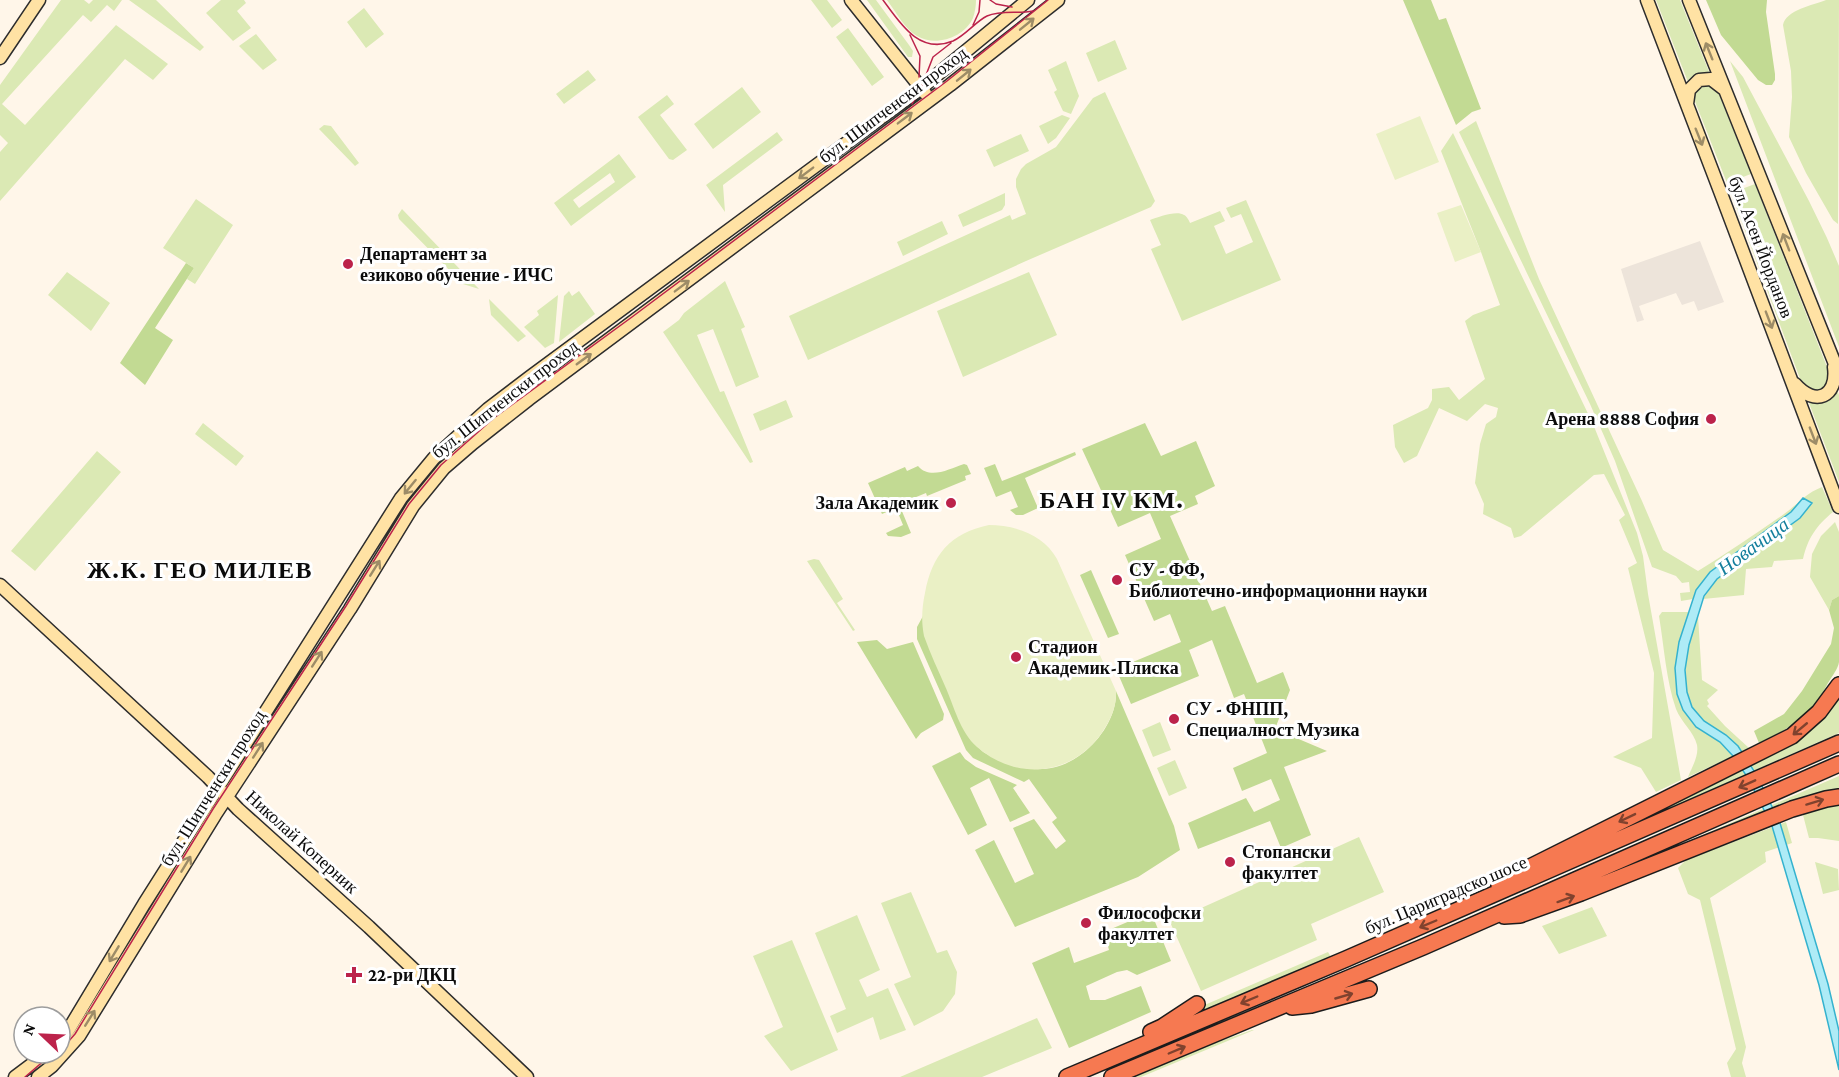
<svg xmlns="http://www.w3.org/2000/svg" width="1839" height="1077" font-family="'Crimson Pro',serif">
	<rect width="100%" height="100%" fill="#fff6e9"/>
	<path fill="#dbe9b4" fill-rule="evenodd" d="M61,0H84L89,4L93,0H122L114,11L107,5L91,22L83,15L2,104L25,125L116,25L168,64L153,80L125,59L0,201V152L8,143L0,135V85Z
		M129,0H156L204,47L200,51Z
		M221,0H244L246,3L237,11L251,28L233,41L206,13Z
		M811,0H827L842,20L832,28Z
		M867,0H876L909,45L913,51L912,57H908Z
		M887,0H976C976,6 975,12 973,18C964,38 935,47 917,36C904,28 896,12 887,0Z
		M1656,0H1680L1710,74H1699L1688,82Z
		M1826,0H1839L1838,224L1833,220L1806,173L1789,137L1792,97L1791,71L1783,25C1786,10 1813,5 1826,0Z
		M364,8L384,34L366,48L347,22Z
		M848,28L884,77L872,86L836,37Z
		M256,34L277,60L263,70L239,46Z
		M1115,40L1127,69L1098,82L1086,53Z
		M1066,61L1079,96L1071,114L1063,111L1054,92L1057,90L1048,70Z
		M1730,61L1743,77L1809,201L1827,238L1839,266V347Z
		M588,70L596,80L564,104L556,94Z
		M1701,85H1710L1718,92L1751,174L1727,183L1694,99L1695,91Z
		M742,87L761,112L713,149L694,124Z
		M1105,92L1155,201L1151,207L1026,261L808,360L789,316L1010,215L1012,220L1026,214L1016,187V179L1021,169L1026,164L1056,147L1093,98Z
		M667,95L674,104L660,115L687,150L673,160L669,159L638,117Z
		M1062,115L1070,118L1056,138L1048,144L1039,126Z
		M1476,121L1539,279L1642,501L1663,550L1698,571C1727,553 1756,534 1784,514C1797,505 1806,493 1822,487L1833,512C1816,526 1808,538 1803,559L1774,561L1772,567L1746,569L1744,595L1703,599L1717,579L1800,518L1803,498L1791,512L1696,590L1693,599L1681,601L1680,593L1690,592L1689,582L1682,583L1676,576L1652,567L1615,461L1590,404L1459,132Z
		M324,125L331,126L359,163L355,166L319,129Z
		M777,132L783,140L723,185L725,212L706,185Z
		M1453,133L1593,424L1637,533L1643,556L1648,594L1681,780L1656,792L1641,768L1613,757L1652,738L1654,673L1628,568L1637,563L1619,520L1625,515L1604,474L1594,475L1521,536L1514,538L1511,528L1483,514L1484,504L1475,483L1480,444L1486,424L1496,417L1498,408L1485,404L1467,421L1439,408L1417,456L1404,463L1395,447L1393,425L1428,408L1432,400V389L1449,387L1459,400L1485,379L1465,321L1473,315L1500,305L1481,252L1441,151Z
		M1021,134L1029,151L994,167L986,150Z
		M619,154L636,177L571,226L554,203ZM610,173L615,182L579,208L573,200Z
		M1755,184L1829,372C1830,383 1825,390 1814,392L1802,384L1731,193Z
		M1005,193V205L1002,210L963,227L958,215Z
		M196,199L233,225L195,284L187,279L194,268L163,248Z
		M1246,200L1281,280L1182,321L1151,249L1161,245L1150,220C1158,217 1177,210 1184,215C1187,216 1189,221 1190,223L1220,211L1225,221L1214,226L1226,254L1253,242L1241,214L1231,218L1226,208Z
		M402,209L479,289L463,284L399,219L398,215Z
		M942,221L948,234L903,256L897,242Z
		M67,272L110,303L91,331L48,295Z
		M1029,272L1057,335L963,377L937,311Z
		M725,281L745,327L741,329L759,377L736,387L713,329L697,335L720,392L724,391L753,462L750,463L663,332L679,320L684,313Z
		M569,291L572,296L579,291L595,314L559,342L564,296Z
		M558,295L554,343L545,348L524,327L539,315L537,311Z
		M489,299L526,336L518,342L491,315Z
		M1837,390L1839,395V482L1809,403L1824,401Z
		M786,400L793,417L760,431L753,414Z
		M203,423L244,456L236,466L195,434Z
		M97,451L121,472L35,571L11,551Z
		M1835,522L1839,532V596L1832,600L1829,610L1810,577L1812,554L1821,536Z
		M814,559L819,560L843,599L837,603L855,630L853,631L807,561Z
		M1662,612H1689L1679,642L1675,668L1677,694L1696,727L1720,742L1733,756L1688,777C1692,767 1699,756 1697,745C1694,732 1681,722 1676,709C1666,680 1664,646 1659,616Z
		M1698,616L1702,680L1718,690L1707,700L1709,704L1707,706L1725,726L1749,748L1741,752C1731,738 1718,732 1705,722C1673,695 1687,649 1698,616Z
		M1839,697V733C1747,773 1656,816 1563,855L1765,756Z
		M1160,722L1171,750L1153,757L1142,730Z
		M1175,760L1187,788L1169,796L1157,768Z
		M1839,776V791C1801,795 1765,811 1730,825C1683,844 1637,864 1590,884Z
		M1839,805V841L1818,838H1809L1803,815L1824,807Z
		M1786,822L1792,843L1765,852L1766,862L1710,898L1746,1047L1742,1063L1746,1077H1731L1727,1063L1736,1049L1700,900L1688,894L1678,868L1686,860Z
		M1359,837L1384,892L1311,924L1317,940L1201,991L1170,922Z
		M1815,862L1838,869L1839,890L1823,894Z
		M911,892L937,953L947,950L957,972L955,994L943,1011L914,1026L894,984L911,977L881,903Z
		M1592,907L1607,936L1559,954L1542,926Z
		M857,915L880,970L859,980L867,997L888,988L906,1030L880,1040L873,1017L837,1033L830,1016L846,1009L815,933Z
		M792,940L838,1050L791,1071L764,1036L783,1027L753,956Z
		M1328,952L1331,957L1186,1018L1193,1010Z
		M1037,1018L1052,1048L982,1077H900Z
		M1252,1030H1254L1141,1077H1132L1184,1054Z"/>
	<path fill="#c2da93" d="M1403,0H1431L1439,20L1446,18L1481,109L1472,112L1456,125Z
		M1706,0H1767L1766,12L1775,74V80L1772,85H1766L1758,80L1721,35Z
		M186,263L194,268L155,328L173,340L145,385L120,363Z
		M1145,423L1161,456L1196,441L1215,486L1195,496L1198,504L1170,516L1212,611L1225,606L1257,683L1283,672L1290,690L1275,729L1327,751L1284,767L1311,835L1281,848L1270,821L1198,849L1188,823L1246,798L1254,812L1280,800L1271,779L1242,791L1233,768L1267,753L1244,694L1234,698L1212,640L1189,650L1199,676L1131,704L1116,669L1181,642L1170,614L1154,621L1125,555L1161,539L1150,513L1118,527L1082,449Z
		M1075,452L1076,455L1025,478L1038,508L1023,515H1016L1010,510L1018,507L1011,491L996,497L984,468L995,464L1002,481Z
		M964,464L967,465L971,474L965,476L966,480L927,496L926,493L899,504L911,533L901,537L888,536L886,533L903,525L896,508L882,514L868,483L905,467L907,471L918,466C930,480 949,469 964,464Z
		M1091,570L1119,634L1108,638L1080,575Z
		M1839,596C1839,616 1839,641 1839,662C1838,669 1832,676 1828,683C1811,715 1791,728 1759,743L1754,731L1784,714L1802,691L1831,644L1834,628L1829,610L1832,600Z
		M923,616C937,650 952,683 966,717C970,727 974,742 981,750C985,754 992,756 997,759C1026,773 1057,774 1083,753C1101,739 1117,715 1116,691L1174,826L1180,850L1138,877L1015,927L975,850L994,840L1015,883L1034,874L1013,828L1034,819L1056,849L1066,841L1052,822L1057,818L1029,779L1024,782L973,758L966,750L917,639V627Z
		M877,640L887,649L913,642L944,714L943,720L921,733L916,739L857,642Z
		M960,752L965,759L976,767L1017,785L1013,788L1030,813L1010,822L989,778L970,788L987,825L968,835L932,766Z
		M1151,912L1171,961L1137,975L1127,970L1117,972L1086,986L1090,1000H1105L1141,986L1151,1012L1069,1048L1032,963L1069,947L1074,963L1109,950L1104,932Z"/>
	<path fill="#eaf0c5" d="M1420,116L1439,162L1395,180L1376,134Z
		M1461,205L1481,252L1455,262L1437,213Z
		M989,525C1015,525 1044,535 1057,559L1116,691C1117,707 1110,721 1101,734C1071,776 1016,781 977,747C960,732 954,706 945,686C938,670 930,653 924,636C921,621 922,607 925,593C932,555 950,533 989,525Z"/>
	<path fill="#ede4da" d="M1700,241L1724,302L1698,311L1694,301L1682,305L1676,293L1639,306L1644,320L1637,322L1621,269Z"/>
	<path fill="#aeebf6" stroke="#34b2ce" stroke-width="1.5" d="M1803,498L1812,503L1800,518L1717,579L1704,596L1689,645L1685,670L1687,692L1692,707L1704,721L1726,735L1738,746L1756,774L1780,823L1828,984L1839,1031V1070L1819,985L1772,826L1748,778L1733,756L1720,742L1696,727L1683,710L1677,694L1675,668L1679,642L1696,590L1710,572L1791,512Z"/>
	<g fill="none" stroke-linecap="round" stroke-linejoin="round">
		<g stroke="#2d2d2d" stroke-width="15">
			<path id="secondary" d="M851,0L925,93
				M1647,0L1720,191L1839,507
				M1689,0L1839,374
				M0,58L39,0
				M1687,104L1689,90L1699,80L1711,79L1724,89
				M1795,384C1815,407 1838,397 1834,367
				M0,585L208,777L238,809L369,927L527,1077
				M60,1039L69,1029L144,904L401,498L434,458L488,409L530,377L921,88L1028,0
				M15,1077L47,1053
				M38,1077L52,1066L79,1036L215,815L350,609L413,506L444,468L473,443L529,399L950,85L1058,0"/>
		</g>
		<g stroke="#1c1c1c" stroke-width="18">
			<path id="highway" d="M1499,886L1508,878L1792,736L1819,712L1839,685
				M1504,916L1520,915L1581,893L1792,809L1826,799L1839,797
				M1292,1007L1311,1005L1369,989
				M1151,1032L1162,1027L1197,1004
				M1067,1077L1346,959L1839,743
				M1112,1077L1423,947L1839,764"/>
		</g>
		<use href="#secondary" stroke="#ffe2a4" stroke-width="12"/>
		<use href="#highway" stroke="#f67951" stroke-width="15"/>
		<path stroke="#bc234b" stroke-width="1.5" d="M883,0C900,23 919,55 953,41C966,35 975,22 987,16C1001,10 1018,14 1033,11
			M990,0L996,4L1012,7
			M973,25L979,12L980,0
			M910,35L920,56L919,77
			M912,104L921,88L933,57L951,43
			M60,1051L75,1034L213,809L346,606L409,504L441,465L495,417L632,317L947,81L1048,0
			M25,1077L53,1053"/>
	</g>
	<defs><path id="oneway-shaft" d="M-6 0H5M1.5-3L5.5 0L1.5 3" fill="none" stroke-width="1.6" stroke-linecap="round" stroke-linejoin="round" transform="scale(1.5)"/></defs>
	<g stroke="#9d8c67">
		<use href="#oneway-shaft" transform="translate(1027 24) rotate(-39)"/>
		<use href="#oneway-shaft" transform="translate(1709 51) rotate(-112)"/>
		<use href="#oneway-shaft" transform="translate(964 75) rotate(-39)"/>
		<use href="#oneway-shaft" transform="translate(905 118) rotate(-37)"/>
		<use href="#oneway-shaft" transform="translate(1699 137) rotate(68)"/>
		<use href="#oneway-shaft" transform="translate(806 173) rotate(143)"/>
		<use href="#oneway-shaft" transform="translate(1786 242) rotate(-111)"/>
		<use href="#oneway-shaft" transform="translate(682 286) rotate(-37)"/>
		<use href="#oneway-shaft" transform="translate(1769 320) rotate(69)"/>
		<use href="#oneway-shaft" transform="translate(584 359) rotate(-36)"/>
		<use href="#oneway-shaft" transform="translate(1813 436) rotate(69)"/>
		<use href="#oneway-shaft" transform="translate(410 487) rotate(129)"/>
		<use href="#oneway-shaft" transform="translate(375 568) rotate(-58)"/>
		<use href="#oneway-shaft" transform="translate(317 659) rotate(-57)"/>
		<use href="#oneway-shaft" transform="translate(258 750) rotate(-57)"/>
		<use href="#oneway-shaft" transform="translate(186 864) rotate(-59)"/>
		<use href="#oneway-shaft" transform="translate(114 954) rotate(121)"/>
		<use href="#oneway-shaft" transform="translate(90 1018) rotate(-58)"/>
	</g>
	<g stroke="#80422e">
		<use href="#oneway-shaft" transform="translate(1800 729) rotate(140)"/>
		<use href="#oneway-shaft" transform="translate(1747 784) rotate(156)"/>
		<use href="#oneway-shaft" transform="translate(1815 802) rotate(-17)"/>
		<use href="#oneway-shaft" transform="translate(1627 818) rotate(154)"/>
		<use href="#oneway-shaft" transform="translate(1566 899) rotate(-20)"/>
		<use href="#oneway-shaft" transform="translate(1428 924) rotate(157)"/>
		<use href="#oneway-shaft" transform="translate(1344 996) rotate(-16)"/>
		<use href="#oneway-shaft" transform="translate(1249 1000) rotate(157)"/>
		<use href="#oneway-shaft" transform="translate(1177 1050) rotate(-23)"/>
	</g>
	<g fill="#bc234b" stroke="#fff" stroke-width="2">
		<circle cx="348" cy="264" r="6"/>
		<circle cx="1711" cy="419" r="6"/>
		<circle cx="951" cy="503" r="6"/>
		<circle cx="1117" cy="580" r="6"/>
		<circle cx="1016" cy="657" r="6"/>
		<circle cx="1174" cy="719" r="6"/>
		<circle cx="1230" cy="862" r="6"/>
		<circle cx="1086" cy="923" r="6"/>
		<path d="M351 966h6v6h6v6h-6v6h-6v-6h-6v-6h6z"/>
	</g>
	<g text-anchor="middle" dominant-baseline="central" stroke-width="6" stroke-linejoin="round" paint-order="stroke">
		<g font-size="18" fill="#0b0b0b" stroke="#fff">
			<text transform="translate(893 105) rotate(-37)">бул. Шипченски проход</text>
			<text transform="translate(1761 247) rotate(69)">бул. Асен Йорданов</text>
			<text transform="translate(505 399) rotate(-38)">бул. Шипченски проход</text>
			<text transform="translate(213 788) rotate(-58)">бул. Шипченски проход</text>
			<text transform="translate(302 842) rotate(42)">Николай Коперник</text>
			<text transform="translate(1446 895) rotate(-23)">бул. Цариградско шосе</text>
		</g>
		<g font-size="18" font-weight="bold" fill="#0b0b0b" stroke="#fff" text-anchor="start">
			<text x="360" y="254">Департамент за<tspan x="360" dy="21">езиково обучение - ИЧС</tspan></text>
			<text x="1699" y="419" text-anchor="end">Арена 8888 София</text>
			<text x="939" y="503" text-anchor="end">Зала Академик</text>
			<text x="1129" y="570">СУ - ФФ,<tspan x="1129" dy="21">Библиотечно-информационни науки</tspan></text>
			<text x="1028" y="647">Стадион<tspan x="1028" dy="21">Академик-Плиска</tspan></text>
			<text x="1186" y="709">СУ - ФНПП,<tspan x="1186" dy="21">Специалност Музика</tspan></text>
			<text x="1242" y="852">Стопански<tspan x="1242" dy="21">факултет</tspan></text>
			<text x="1098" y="913">Философски<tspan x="1098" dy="21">факултет</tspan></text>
			<text x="368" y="975">22-ри ДКЦ</text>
		</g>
		<g font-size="20" font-style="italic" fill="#147f9d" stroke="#fff">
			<text transform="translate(1753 546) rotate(-36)">Новачица</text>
		</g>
		<g font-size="24" font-weight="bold" letter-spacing="1.5" fill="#0b0b0b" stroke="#fff">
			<text x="1112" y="499">БАН IV КМ.</text>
			<text x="200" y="569">Ж.К. ГЕО МИЛЕВ</text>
		</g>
	</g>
	<g transform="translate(42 1035) rotate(293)"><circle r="28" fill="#ffffff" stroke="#9d9d9d" stroke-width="1.5"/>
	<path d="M0-4.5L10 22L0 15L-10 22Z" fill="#bc234b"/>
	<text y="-9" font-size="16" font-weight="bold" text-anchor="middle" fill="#0b0b0b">N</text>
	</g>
</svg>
